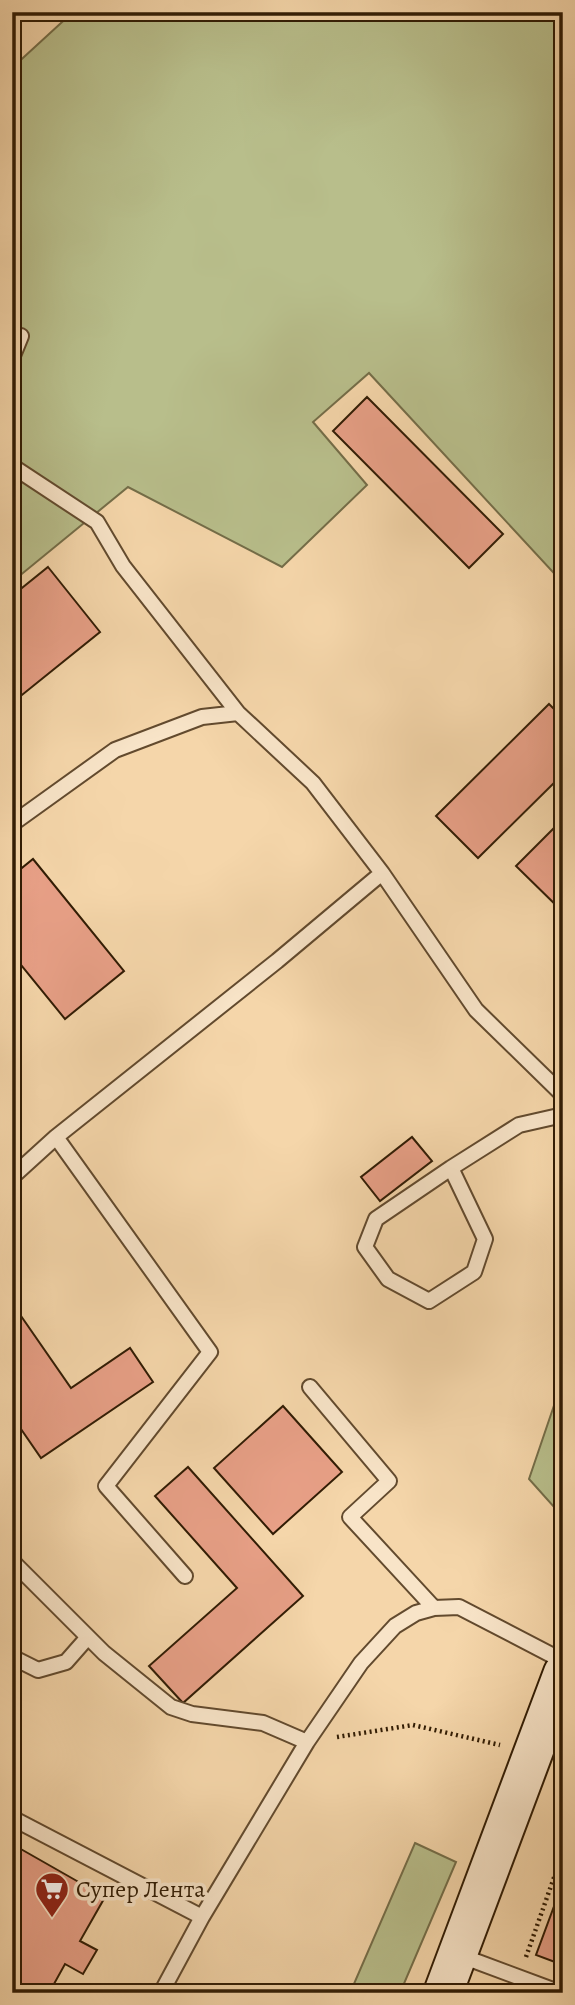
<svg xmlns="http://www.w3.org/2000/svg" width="575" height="2005" font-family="Alegreya,serif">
	<rect width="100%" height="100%" fill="#f5d6aa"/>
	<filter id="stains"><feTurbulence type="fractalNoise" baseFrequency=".00286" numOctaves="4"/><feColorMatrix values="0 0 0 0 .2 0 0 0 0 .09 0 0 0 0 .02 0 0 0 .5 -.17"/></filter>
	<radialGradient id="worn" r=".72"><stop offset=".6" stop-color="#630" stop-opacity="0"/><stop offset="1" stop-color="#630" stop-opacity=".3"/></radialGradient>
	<path fill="#b8be8b" stroke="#746d48" stroke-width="2" d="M73,12H563V583L369,373L313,422L367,485L282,567L128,487L12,582V68Z
		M563,1379V1487L554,1507L529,1479Z
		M415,1843L456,1862L400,1993H350Z"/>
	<path fill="#e8a087" stroke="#311c04" stroke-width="2" d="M367,397L503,534L469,568L333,431Z
		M48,567L100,632L12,703V596Z
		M549,704L563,718V774L478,858L436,816Z
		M563,819V912L516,866Z
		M33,859L124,971L65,1019L12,954V876Z
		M412,1137L432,1161L380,1201L361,1177Z
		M12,1303L71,1388L130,1348L153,1382L41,1458L12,1416Z
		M283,1406L342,1472L273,1534L214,1468Z
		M188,1467L303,1596L183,1703L149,1666L237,1588L155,1496Z
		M12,1844L105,1897L80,1941L97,1950L83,1974L65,1964L49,1993H12Z
		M563,1882V1965L536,1955Z"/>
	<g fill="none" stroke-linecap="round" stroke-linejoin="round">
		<g stroke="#624a2e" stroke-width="18">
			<path id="lane" d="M12,358L21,336
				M12,466L97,522L123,566L238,713L313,783L382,873L476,1010L563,1095
				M12,824L115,750L202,717L238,713
				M56,1137L210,1352L106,1486L185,1576
				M451,1168L485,1239L474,1272L429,1301L388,1279L365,1247L376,1219L451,1168L519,1125L563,1115
				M12,1177L56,1137L277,961L382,873
				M310,1387L389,1481L350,1517L434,1608
				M12,1563L17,1566L104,1653L171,1707L192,1714L263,1723L307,1742
				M12,1657L38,1670L66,1662L88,1637
				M12,1818L202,1917
				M459,1955L561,1993
				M161,1993L202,1917L307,1742L361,1663L395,1626L416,1613L434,1608L459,1607L563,1661"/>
		</g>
		<g stroke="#311c04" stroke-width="42">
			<path id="secondary" d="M443,1993L563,1673"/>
		</g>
		<path stroke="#311c04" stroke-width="4.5" stroke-dasharray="2 3.5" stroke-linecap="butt" d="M337,1737L413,1725L500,1745
			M526,1957L563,1852"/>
		<use href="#lane" stroke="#f8e4c8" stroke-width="14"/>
		<use href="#secondary" stroke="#f8e4c8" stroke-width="38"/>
	</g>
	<defs>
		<g id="supermarket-pin" transform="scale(1.75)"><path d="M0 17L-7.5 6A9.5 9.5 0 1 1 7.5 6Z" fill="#8f2418" stroke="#f8e4c8"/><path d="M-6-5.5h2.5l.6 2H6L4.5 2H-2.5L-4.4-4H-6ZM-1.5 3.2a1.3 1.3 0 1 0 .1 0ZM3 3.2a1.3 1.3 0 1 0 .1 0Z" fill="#fff"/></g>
	</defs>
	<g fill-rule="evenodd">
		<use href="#supermarket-pin" x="52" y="1889"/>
	</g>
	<g text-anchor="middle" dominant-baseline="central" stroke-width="7" stroke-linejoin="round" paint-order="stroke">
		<g font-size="24" fill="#311c04" stroke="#f8e4c8" text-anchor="start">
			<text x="76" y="1889">Супер Лента</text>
		</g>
	</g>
	<rect width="575" height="2005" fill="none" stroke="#f5d6aa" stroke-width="42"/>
	<rect x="14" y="14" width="547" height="1977" fill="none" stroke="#311c04" stroke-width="3.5"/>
	<rect x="21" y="21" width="533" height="1963" fill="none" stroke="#311c04" stroke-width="2"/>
	<rect width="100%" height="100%" filter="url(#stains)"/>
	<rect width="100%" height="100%" fill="url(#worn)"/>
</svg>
